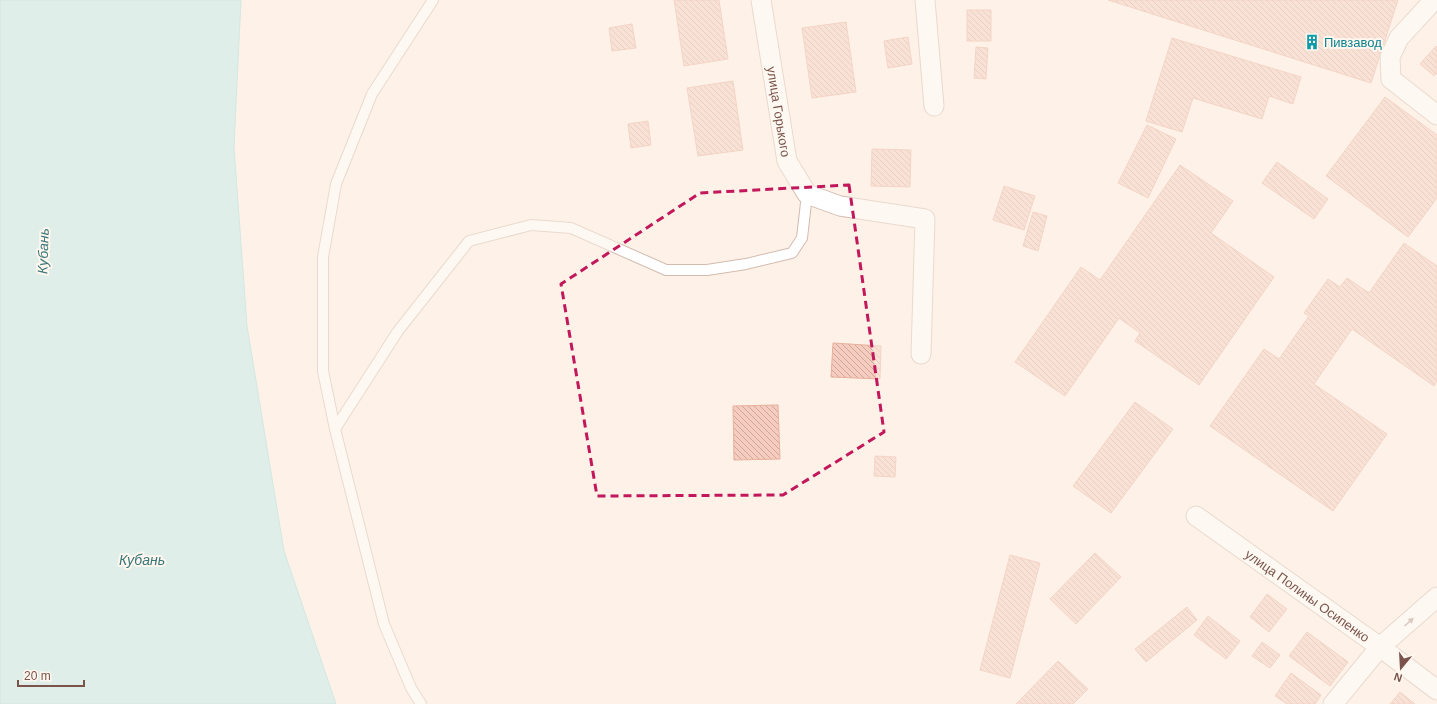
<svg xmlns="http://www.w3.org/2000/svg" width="1437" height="704" font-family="Helvetica,sans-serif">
	<defs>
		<pattern id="building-back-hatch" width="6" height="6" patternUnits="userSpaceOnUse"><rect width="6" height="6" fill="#f5ccbe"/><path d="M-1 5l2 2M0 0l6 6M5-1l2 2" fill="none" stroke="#cba89c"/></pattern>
	</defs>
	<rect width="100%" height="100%" fill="#fef2e8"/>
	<path fill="#bbe8e9" stroke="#a0dadb" d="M0,0H241L234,147L247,326L284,551L336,704H0Z"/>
	<path fill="url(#building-back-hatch)" stroke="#e8b09d" d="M674,0H719L728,59L684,66Z
		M1108,0H1398L1371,83Z
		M967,10H991V41H967Z
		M846,22L856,92L812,98L802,28Z
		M632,24L636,48L612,51L609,28Z
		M908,37L912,64L888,68L884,41Z
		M1172,38L1301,77L1293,104L1269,96L1262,119L1193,98L1182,132L1146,121Z
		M1436,46L1437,47V73L1434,76L1420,64Z
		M976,47L988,48L986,79L974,78Z
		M733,81L743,150L698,156L687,88Z
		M1385,97L1437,135V198L1408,237L1326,176Z
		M648,121L651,145L631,148L628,124Z
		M1147,125L1176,139L1148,198L1118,183Z
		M872,149L911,150L910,187L871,186Z
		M1277,162L1328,199L1314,219L1262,183Z
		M1180,165L1233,201L1211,233L1274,277L1199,385L1135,341L1140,333L1119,318L1065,396L1015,362L1081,267L1100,280Z
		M1004,186L1035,196L1024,230L993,220Z
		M1033,212L1047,216L1038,251L1023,246Z
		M1404,243L1437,266V381L1434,386L1352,329L1314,384L1387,434L1333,511L1210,426L1264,349L1279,359L1309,316L1304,313L1328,279L1340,287L1347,278L1369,293Z
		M833,343L881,346L880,379L831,377Z
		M1135,402L1173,429L1111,513L1073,486Z
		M778,405L780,459L734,460L733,406Z
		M875,456L896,457L895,477L874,476Z
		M1095,553L1121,577L1076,624L1050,599Z
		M1010,555L1040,563L1010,678L980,670Z
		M1267,594L1287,609L1269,632L1250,617Z
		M1187,607L1197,620L1146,662L1135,649Z
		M1208,616L1240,641L1226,659L1194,635Z
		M1307,632L1348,662L1330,686L1289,656Z
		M1262,642L1280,655L1270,668L1252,656Z
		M1058,661L1088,689L1073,704H1016Z
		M1291,673L1321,695L1315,704H1287L1275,696Z
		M1400,692L1415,704H1390Z"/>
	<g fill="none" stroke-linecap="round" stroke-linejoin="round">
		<g stroke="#d3bbaf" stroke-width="12">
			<path id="service" d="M335,429L323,371V257L336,184L372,94L433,0
				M421,704L411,688L384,624L335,429L398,331L469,241L531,225L571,228L666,270H707L746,264L792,253L802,238L807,194"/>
		</g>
		<g stroke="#d3bbaf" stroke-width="21">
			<g id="minor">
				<path id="s1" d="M761,0L787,161L807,194L840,206L925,219L921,354"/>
				<path d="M925,0L934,106"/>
				<path d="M1434,0L1399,38L1390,57L1391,79L1437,115"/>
				<path id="s2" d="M1196,516L1380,647L1437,690"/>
				<path d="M1333,704L1380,647L1437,597"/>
			</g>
		</g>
		<use href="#service" stroke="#fff" stroke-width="10"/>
		<use href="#minor" stroke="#fff" stroke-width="19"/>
	</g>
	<defs><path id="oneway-solid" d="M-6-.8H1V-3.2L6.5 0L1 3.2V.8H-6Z"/></defs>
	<use fill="#af9892" href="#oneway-solid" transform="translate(1409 622) rotate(-42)"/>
	<path d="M0 0H1437V704H0ZM849,185L884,432L783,495L597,496L561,284L700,193Z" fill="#fef2e8" fill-opacity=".55" fill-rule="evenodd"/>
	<path fill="none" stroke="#c2185b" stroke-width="3" stroke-dasharray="8 5" stroke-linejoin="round" d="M849,185L884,432L783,495L597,496L561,284L700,193Z"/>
	<defs>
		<g id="building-bare" transform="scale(1.2)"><path d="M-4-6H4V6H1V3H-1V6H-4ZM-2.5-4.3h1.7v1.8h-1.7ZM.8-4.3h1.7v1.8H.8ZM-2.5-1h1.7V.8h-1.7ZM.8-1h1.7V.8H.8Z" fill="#0f9aa8" stroke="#fff7ef" stroke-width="2.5" paint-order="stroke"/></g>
	</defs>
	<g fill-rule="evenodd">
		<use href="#building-bare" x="1312" y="42"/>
	</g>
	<g text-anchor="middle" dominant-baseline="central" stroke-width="4" stroke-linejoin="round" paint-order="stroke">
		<g font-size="13" fill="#0d838f" stroke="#fff7ef" text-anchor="start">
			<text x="1324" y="42">Пивзавод</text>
		</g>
		<g font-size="13" fill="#7a544a" stroke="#fff7ef">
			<text stroke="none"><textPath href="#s1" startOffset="113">улица Горького</textPath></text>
			<text stroke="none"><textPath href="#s2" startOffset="137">улица Полины Осипенко</textPath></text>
		</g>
		<g font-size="14" font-style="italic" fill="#397678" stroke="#fff7ef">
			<text transform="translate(43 251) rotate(-88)">Кубань</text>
			<text x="142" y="560">Кубань</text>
		</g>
	</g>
	<g transform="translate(1401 668) rotate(198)" stroke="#fff7ef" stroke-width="3" paint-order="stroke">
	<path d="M0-3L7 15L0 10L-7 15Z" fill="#7a544a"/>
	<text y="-6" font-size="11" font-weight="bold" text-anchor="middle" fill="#7a544a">N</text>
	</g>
	<path d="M18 680v6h66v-6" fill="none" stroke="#7a544a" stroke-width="2"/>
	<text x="24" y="680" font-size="12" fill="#7a544a" stroke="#fff7ef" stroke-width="3" paint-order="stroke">20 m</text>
</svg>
